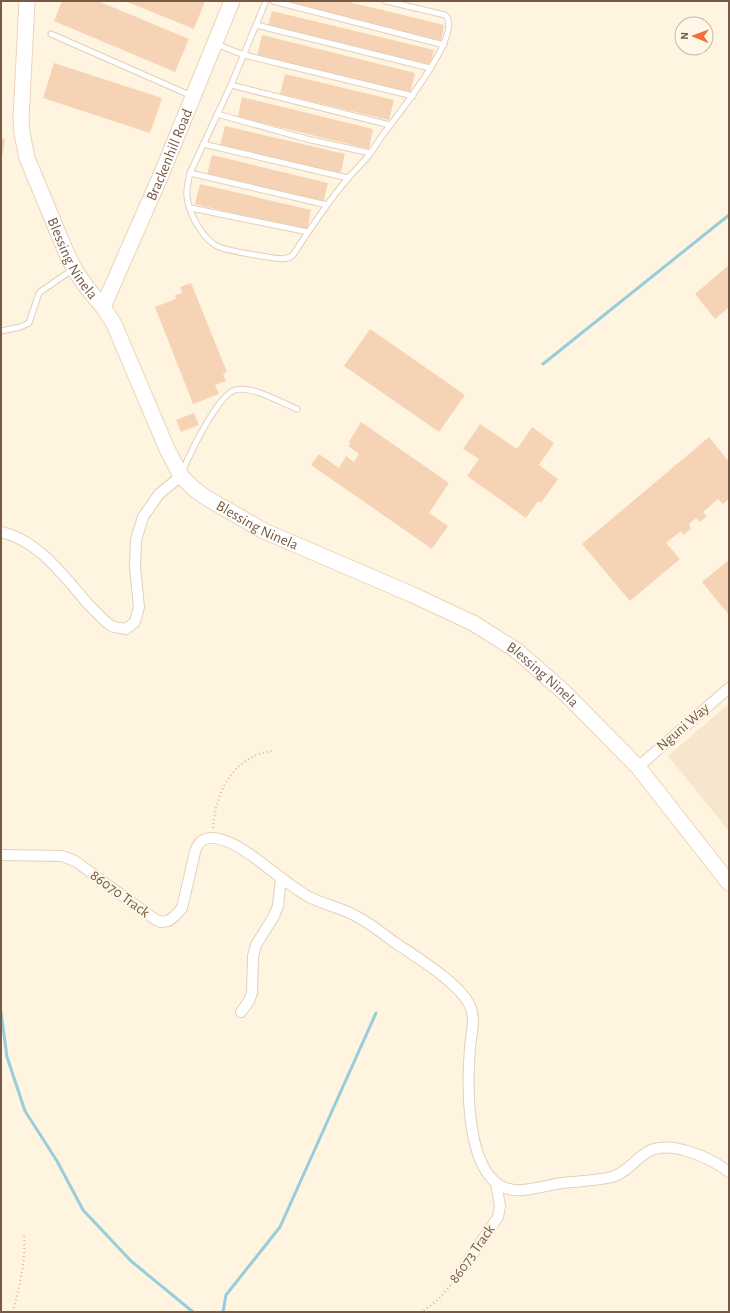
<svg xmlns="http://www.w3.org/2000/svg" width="730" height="1313" font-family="'Alegreya Sans',sans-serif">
	<rect width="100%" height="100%" fill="#fef4e0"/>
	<path fill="#f6e6cd" d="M729,704V831L668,756Z"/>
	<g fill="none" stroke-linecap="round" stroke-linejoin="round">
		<path stroke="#98cddc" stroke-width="3" d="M543,364L729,215
			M1,1012L7,1057L25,1111L57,1161L83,1210L131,1261L193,1312
			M223,1312L226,1295L280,1227L376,1013"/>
	</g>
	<path fill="#f6d3b5" d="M62,1H98L189,39L175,72L54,21Z
		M125,1H205L194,29Z
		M279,1H345L444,25L441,41Z
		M272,11L434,50L430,65L268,26Z
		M262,35L415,73L410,93L257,56Z
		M54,63L162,98L150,133L43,98Z
		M285,74L394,100L389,120L280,94Z
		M242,97L373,129L369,149L238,117Z
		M225,126L345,154L340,175L220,146Z
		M1,138L5,139L2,158H1Z
		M212,155L328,183L323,203L207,175Z
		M200,184L311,210L307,231L195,204Z
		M729,265V307L715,319L695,294Z
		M191,283L227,372L223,374L226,381L215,385L219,394L193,404L155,307L176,299L175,295L182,293L180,287Z
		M370,329L465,395L439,432L344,366Z
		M194,413L199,425L181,432L176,420Z
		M361,422L449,483L429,513L448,526L432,549L311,465L319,454L339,468L346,456L354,462L359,454L348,446L350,443L349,442Z
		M480,424L517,449L532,427L554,443L539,465L558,479L541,503L538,501L526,518L467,476L479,459L463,449Z
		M709,437L729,462V499L723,504L718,499L703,512L707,516L700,522L696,518L689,524L691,529L683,535L681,531L666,543L680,559L630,601L582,544Z
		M729,560V615L702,582Z"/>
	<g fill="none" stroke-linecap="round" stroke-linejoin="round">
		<g stroke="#e3d0bb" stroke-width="7">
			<path id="lane" d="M266,1L231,85L190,173C188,181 186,189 187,197C189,214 203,240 219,247C229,251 250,254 261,256C271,257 285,262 293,255C308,232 323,209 340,188C349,176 361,165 370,154C374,148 378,142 382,136C394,119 466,32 445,15L386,1
				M273,1L444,45
				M256,25L430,68
				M51,34L192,96
				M216,44L244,55L413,96
				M231,85L390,125
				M217,114L307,139L370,153
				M203,144L348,178
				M190,173L327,205
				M191,208L308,232
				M1,331L20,327L29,323L38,296L40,292L72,270
				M182,473C189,455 217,396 235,390C251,385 282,403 297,409"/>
		</g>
		<g stroke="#e3d0bb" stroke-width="12">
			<path id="street" d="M1,532C39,540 65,578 89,605C97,612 104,623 114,627C118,628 123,628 126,629L135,622L139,607L135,567L136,540L143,517L159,494L181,476
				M638,767L729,688
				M1,855L62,856L75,861L156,920L161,922L168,921L175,916L182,908L195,852C196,848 199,842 203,840C218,832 244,850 255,858C273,871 290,886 309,897C323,904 338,907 352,914C367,921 381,932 394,942C415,956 461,984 470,1006C476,1018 471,1035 470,1048C467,1084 466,1156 495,1182C513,1198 541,1186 562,1183C578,1181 596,1181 612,1177C628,1172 633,1161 646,1153C668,1138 711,1158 729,1172
				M241,1012L249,1001L252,993L253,956L256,945L274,916L278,906L281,878
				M464,1267L498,1217L500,1206L496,1183"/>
		</g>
		<g stroke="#ebd4ba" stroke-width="17">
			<g id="secondary">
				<path id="s1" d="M27,1L21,119L22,133L27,158L66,252L76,272L88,289L103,307L114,324L167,449L181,476L193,488L205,497L264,531L413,595L473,623L516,650L564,692L638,767L729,883"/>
				<path id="s2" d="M103,307L161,175L232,1"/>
			</g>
		</g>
		<path stroke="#dbb698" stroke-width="2" stroke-dasharray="1 3" stroke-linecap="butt" d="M213,828C215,800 226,770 254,756C260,753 268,752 274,750
			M13,1312C19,1287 26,1262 24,1236
			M420,1312C436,1305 448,1289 458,1275"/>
		<use href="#lane" stroke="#fff" stroke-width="5"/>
		<use href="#street" stroke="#fff" stroke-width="10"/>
		<use href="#secondary" stroke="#fff" stroke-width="15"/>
	</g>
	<g text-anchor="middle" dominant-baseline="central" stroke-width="4" stroke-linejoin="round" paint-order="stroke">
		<g font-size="15" fill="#775a45" stroke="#fff7e8">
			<text stroke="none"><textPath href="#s2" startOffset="166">Brackenhill Road</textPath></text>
			<text stroke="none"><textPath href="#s1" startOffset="268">Blessing Ninela</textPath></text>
			<text stroke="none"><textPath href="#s1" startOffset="604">Blessing Ninela</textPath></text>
			<text stroke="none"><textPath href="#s1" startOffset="928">Blessing Ninela</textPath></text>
			<text transform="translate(683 727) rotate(-41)">Nguni Way</text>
			<text transform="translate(120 894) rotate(36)">86070 Track</text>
			<text transform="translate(472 1254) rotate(-55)">86073 Track</text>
		</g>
	</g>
	<rect width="730" height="1313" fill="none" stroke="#775a45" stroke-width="4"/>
	<g transform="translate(694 36) rotate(271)"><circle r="19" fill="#fff7e8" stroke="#c9b8a7"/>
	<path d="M0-3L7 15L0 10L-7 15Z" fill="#f36f39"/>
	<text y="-6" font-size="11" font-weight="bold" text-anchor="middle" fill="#775a45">N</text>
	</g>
</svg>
